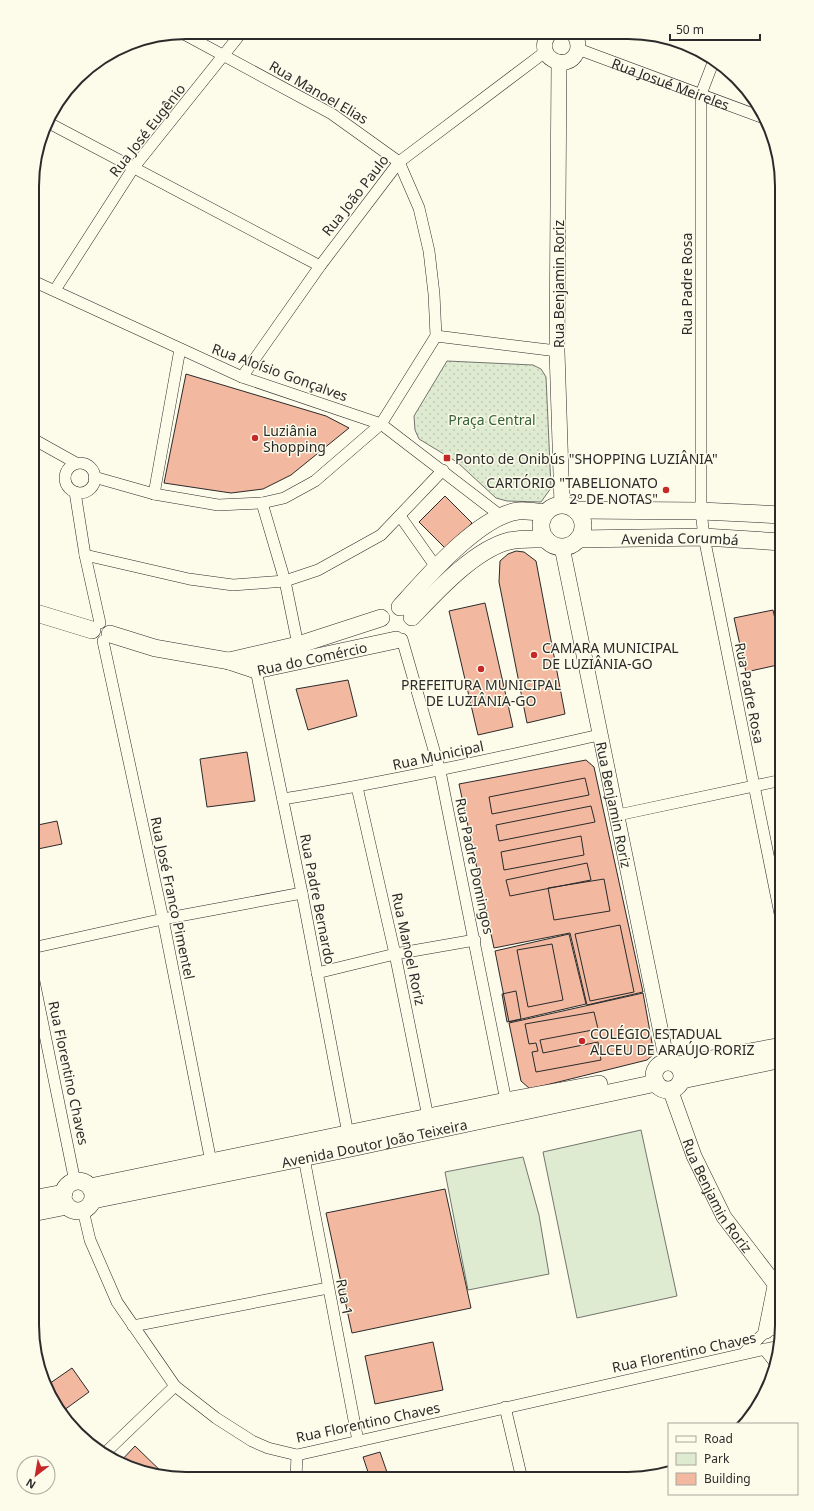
<svg xmlns="http://www.w3.org/2000/svg" width="814" height="1511" font-family="'Noto Sans',sans-serif">
	<defs>
		<pattern id="green-dots" width="8" height="8" patternUnits="userSpaceOnUse"><rect width="8" height="8" fill="#deebd1"/><path d="M2 2h.1M6 6h.1" fill="none" stroke="#bfcab4" stroke-width="1.8" stroke-linecap="round"/></pattern>
	</defs>
	<rect width="100%" height="100%" fill="#fdfbea"/>
	<path fill="url(#green-dots)" stroke="#74746e" d="M447,361L533,365L541,369L546,377L551,488L541,502L507,501L496,498L457,462L419,439L415,430L414,416Z"/>
	<path fill="#deebd1" stroke="#74746e" d="M641,1130L677,1296L577,1318L543,1152Z
		M523,1157L539,1215L549,1274L468,1290L445,1172Z"/>
	<path fill="#f2b8a0" stroke="#2b2b2b" d="M186,374L326,416L349,428L291,475L263,489L231,493L164,483Z
		M445,496L472,523L446,549L419,522Z
		M516,551L524,552L536,561L565,714L527,723L499,582L500,561L508,554Z
		M485,603L513,727L478,735L449,611Z
		M773,610L782,650V664L746,672L734,618Z
		M348,680L357,716L308,730L296,689Z
		M247,752L255,801L207,807L200,759Z
		M586,760L594,767L643,992L587,1005L570,933L494,948L459,784Z
		M585,778L589,795L492,814L489,797Z
		M591,806L595,822L499,841L496,825Z
		M57,821L62,844L33,850V826Z
		M581,836L584,855L504,870L501,852Z
		M587,863L591,880L510,896L506,880Z
		M604,879L610,911L554,920L548,888Z
		M620,925L634,992L590,1001L575,934Z
		M569,934L586,1004L509,1022L495,951Z
		M552,944L563,1000L528,1007L517,950Z
		M516,991L521,1019L507,1022L502,994Z
		M643,993L654,1054L647,1060L530,1089L521,1081L509,1023Z
		M594,1012L598,1029L540,1040L543,1053L598,1042L601,1060L536,1072L532,1052L538,1051L536,1043L529,1044L525,1024Z
		M445,1189L471,1308L352,1333L326,1213Z
		M433,1342L443,1390L375,1404L365,1356Z
		M72,1368L89,1392L60,1413L46,1386Z
		M135,1446L168,1478L127,1467L119,1463Z
		M380,1452L389,1478H370L363,1457Z"/>
	<g fill="none" stroke-linecap="round" stroke-linejoin="round">
		<g stroke="#2b2b2b" stroke-width="12">
			<g id="street">
				<path id="s1" d="M578,49L764,118"/>
				<path d="M714,60L701,94V511L704,537L782,924"/>
				<path d="M47,122L320,266"/>
				<path d="M33,281L242,377L381,424L501,516"/>
				<path d="M55,290L134,167L242,32"/>
				<path d="M436,336L557,351"/>
				<path d="M242,377L320,266L399,162L545,52"/>
				<path d="M33,439L76,463"/>
				<circle cx="80" cy="478" r="15"/>
				<path d="M94,477L154,494L218,505L262,503L284,498L315,481L381,424L436,336L434,294L429,251L419,208L399,162L332,114L182,33"/>
				<path d="M75,492L85,555L100,623"/>
				<path d="M154,494L180,349"/>
				<path d="M262,503L285,581L298,645"/>
				<path d="M400,516L436,567"/>
				<path d="M85,555L189,579L233,585L285,581L318,570L381,535L443,470"/>
				<path d="M402,639L440,771L507,1106"/>
				<path d="M103,641L163,919L211,1162"/>
				<path d="M256,670L302,893L349,1139"/>
				<path d="M357,787L395,954L428,1117"/>
				<path d="M283,799C389,782 494,759 599,735"/>
				<path d="M618,815L782,780"/>
				<path d="M32,948L163,919L302,893"/>
				<path d="M32,971L75,1182"/>
				<path d="M317,973L395,954L475,940"/>
				<path d="M304,1158L358,1441"/>
				<path d="M83,1210L90,1240L117,1302L175,1386L216,1418L252,1441L268,1448L297,1455L779,1346"/>
				<path d="M133,1326L328,1288"/>
				<path d="M764,1349L776,1364"/>
				<path d="M745,1352L766,1331L782,1328"/>
				<path d="M505,1407L522,1479"/>
				<path d="M104,1454L175,1386"/>
				<path d="M296,1478L297,1455"/>
			</g>
		</g>
		<g stroke="#2b2b2b" stroke-width="16">
			<g id="secondary">
				<path d="M549,34C532,56 567,75 577,52C579,46 578,40 574,34"/>
				<path d="M559,62L557,351L562,505"/>
				<path id="s2" d="M562,547L667,1062"/>
				<path id="s3" d="M670,1089L694,1156L724,1217L782,1293"/>
				<path d="M766,1331L775,1286"/>
			</g>
		</g>
		<g stroke="#2b2b2b" stroke-width="18">
			<g id="primary">
				<circle cx="562" cy="526" r="21"/>
				<path d="M575,510L701,511L782,515"/>
				<path id="s4" d="M578,539L704,537L782,542"/>
				<path d="M400,607C426,578 479,516 518,511C526,510 537,512 545,513"/>
				<path d="M33,612L92,630"/>
				<path d="M412,617C437,591 474,550 509,541C521,538 534,539 546,539"/>
				<path id="s5" d="M110,634L155,648L229,661L256,670L396,640"/>
				<path d="M229,661L298,645L381,618"/>
				<circle cx="668" cy="1076" r="14"/>
				<path d="M678,1065L782,1046"/>
				<path d="M682,1080L782,1059"/>
				<circle cx="78" cy="1196" r="15"/>
				<path d="M90,1187L506,1101L599,1084"/>
				<path d="M32,1199L64,1193"/>
				<path id="s6" d="M93,1200L351,1148L656,1083"/>
				<path d="M32,1213L67,1206"/>
			</g>
		</g>
		<use href="#street" stroke="#fdfbea" stroke-width="11"/>
		<use href="#secondary" stroke="#fdfbea" stroke-width="15"/>
		<use href="#primary" stroke="#fdfbea" stroke-width="17"/>
	</g>
	<g fill="#c62828" stroke="#fdfbea" stroke-width="1.5">
		<circle cx="255" cy="438" r="4"/>
		<rect x="443" y="454" width="8" height="8" rx="2"/>
		<circle cx="666" cy="490" r="4"/>
		<circle cx="534" cy="655" r="4"/>
		<circle cx="481" cy="669" r="4"/>
		<circle cx="582" cy="1041" r="4"/>
	</g>
	<g text-anchor="middle" dominant-baseline="central" stroke-width="3" stroke-linejoin="round" paint-order="stroke">
		<g font-size="14" fill="#2b2b2b" stroke="#fdfbea">
			<text stroke="none"><textPath href="#s1" startOffset="99">Rua Josué Meireles</textPath></text>
			<text transform="translate(319 92) rotate(30)">Rua Manoel Elias</text>
			<text transform="translate(147 130) rotate(-52)">Rua José Eugênio</text>
			<text transform="translate(355 195) rotate(-52)">Rua João Paulo</text>
			<text transform="translate(558 284) rotate(-90)">Rua Benjamin Roriz</text>
			<text transform="translate(686 284) rotate(-90)">Rua Padre Rosa</text>
			<text transform="translate(280 372) rotate(20)">Rua Aloísio Gonçalves</text>
			<text stroke="none"><textPath href="#s4" startOffset="102">Avenida Corumbá</textPath></text>
			<text stroke="none"><textPath href="#s5" startOffset="208">Rua do Comércio</textPath></text>
			<text transform="translate(750 693) rotate(79)">Rua Padre Rosa</text>
			<text transform="translate(438 755) rotate(-12)">Rua Municipal</text>
			<text stroke="none"><textPath href="#s2" startOffset="263">Rua Benjamin Roriz</textPath></text>
			<text transform="translate(475 866) rotate(78)">Rua Padre Domingos</text>
			<text transform="translate(173 898) rotate(78)">Rua José Franco Pimentel</text>
			<text transform="translate(318 899) rotate(79)">Rua Padre Bernardo</text>
			<text transform="translate(409 949) rotate(78)">Rua Manoel Roriz</text>
			<text transform="translate(69 1073) rotate(78)">Rua Florentino Chaves</text>
			<text stroke="none"><textPath href="#s6" startOffset="287">Avenida Doutor João Teixeira</textPath></text>
			<text stroke="none"><textPath href="#s3" startOffset="117">Rua Benjamin Roriz</textPath></text>
			<text transform="translate(345 1297) rotate(79)">Rua 1</text>
			<text transform="translate(684 1352) rotate(-12)">Rua Florentino Chaves</text>
			<text transform="translate(368 1422) rotate(-12)">Rua Florentino Chaves</text>
		</g>
		<g font-size="14" fill="#34623c" stroke="#fdfbea">
			<text x="492" y="419">Praça Central</text>
		</g>
		<g font-size="14" fill="#2b2b2b" stroke="#fdfbea" text-anchor="start">
			<text x="263" y="430">Luziânia<tspan x="263" dy="16">Shopping</tspan></text>
			<text x="455" y="458">Ponto de Onibús "SHOPPING LUZIÂNIA"</text>
			<text x="658" y="482" text-anchor="end">CARTÓRIO "TABELIONATO<tspan x="658" dy="16">2º DE NOTAS"</tspan></text>
			<text x="542" y="647">CAMARA MUNICIPAL<tspan x="542" dy="16">DE LUZIÂNIA-GO</tspan></text>
			<text x="481" y="684" text-anchor="middle">PREFEITURA MUNICIPAL<tspan x="481" dy="16">DE LUZIÂNIA-GO</tspan></text>
			<text x="590" y="1033">COLÉGIO ESTADUAL<tspan x="590" dy="16">ALCEU DE ARAÚJO RORIZ</tspan></text>
		</g>
	</g>
	<path d="M0 0H814V1511H0ZM186 39H628A147 147 0 0 1 775 186V1325A147 147 0 0 1 628 1472H186A147 147 0 0 1 39 1325V186A147 147 0 0 1 186 39Z" fill="#fdfbea" fill-rule="evenodd"/>
	<path fill="none" stroke="#2b2b2b" stroke-width="2" d="M186 39H628A147 147 0 0 1 775 186V1325A147 147 0 0 1 628 1472H186A147 147 0 0 1 39 1325V186A147 147 0 0 1 186 39Z"/>
	<rect x="668" y="1423" width="130" height="72" fill="#fdfbea" stroke="#a9a89e"/>
	<rect x="676" y="1436" width="20" height="6" fill="#fdfbea" stroke="#a9a89e"/>
	<text x="704" y="1443" font-size="12" fill="#2b2b2b">Road</text>
	<rect x="676" y="1453" width="20" height="12" fill="#deebd1" stroke="#a9a89e"/>
	<text x="704" y="1463" font-size="12" fill="#2b2b2b">Park</text>
	<rect x="676" y="1473" width="20" height="12" fill="#f2b8a0" stroke="#a9a89e"/>
	<text x="704" y="1483" font-size="12" fill="#2b2b2b">Building</text>
	<g transform="translate(36 1475) rotate(211)"><circle r="19" fill="#fdfbea" stroke="#a9a89e"/>
	<path d="M0-3L7 15L0 10L-7 15Z" fill="#c62828"/>
	<text y="-6" font-size="11" font-weight="bold" text-anchor="middle" fill="#2b2b2b">N</text>
	</g>
	<path d="M670 34v6h90v-6" fill="none" stroke="#2b2b2b" stroke-width="2"/>
	<text x="676" y="34" font-size="12" fill="#2b2b2b" stroke="#fdfbea" stroke-width="3" paint-order="stroke">50 m</text>
</svg>
